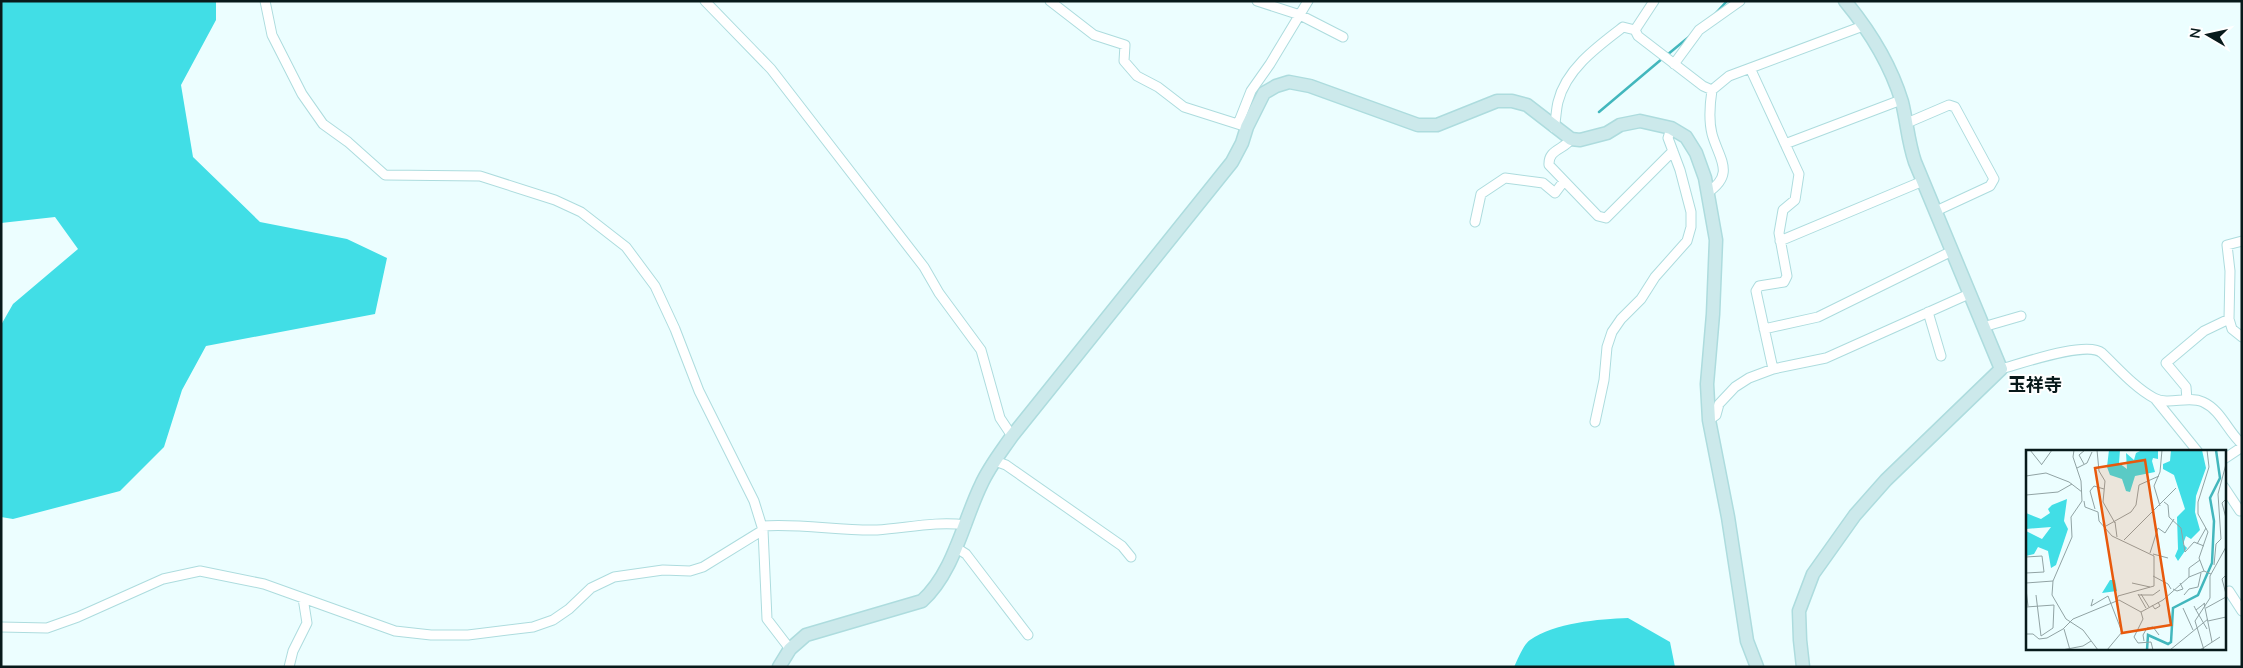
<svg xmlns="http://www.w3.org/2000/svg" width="2243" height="668" font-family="'Nunito Sans','Noto Sans JP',sans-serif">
	<rect width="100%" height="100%" fill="#ecfeff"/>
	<path fill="#41dee6" d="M1,1H216V20L181,85L193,157L260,222L347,239L387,258L375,314L206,346L182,390L164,447L120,491L13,519L1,517V325L13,304L78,249L55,217L1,223Z
		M1628,618L1670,642L1675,667H1514C1518,659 1523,645 1530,640C1554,623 1599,619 1628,618Z"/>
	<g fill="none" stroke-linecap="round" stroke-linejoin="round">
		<path stroke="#42b7bd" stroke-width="2.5" d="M1715,14L1727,1
			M1667,55L1690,36
			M1599,112L1663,58"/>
		<g stroke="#addcde" stroke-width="11">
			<path id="street" d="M265,1L272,35L302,94L323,124L348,142L385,175L480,176L555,200L581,212L626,247L655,286L675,329L699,391L754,501L763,530L767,619L790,649
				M705,1L771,69L924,267L939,293L981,350L1000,418L1012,436
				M1050,1L1094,35L1125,45L1124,61L1137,76L1158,87L1184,107L1247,127
				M1257,1L1300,15L1343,37
				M1635,30L1638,36L1703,86L1712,90
				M1635,30L1654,1
				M1674,64L1699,30L1740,1
				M1750,68L1799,174L1795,200L1783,210L1779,233L1787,276L1784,282L1759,286L1756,291L1773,369
				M1907,123L1949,105L1955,107L1994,179L1990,186L1936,211
				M1238,124L1251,91L1270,64L1308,1
				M1554,128C1556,120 1556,110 1558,102C1566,69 1598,46 1623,27L1635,30
				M1571,139C1564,150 1548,149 1549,165L1598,216L1606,218L1673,151
				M1785,144L1901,100
				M1707,193C1736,174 1719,159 1712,134C1709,122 1710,103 1712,90L1729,76L1863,26
				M1475,222L1481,194L1505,178L1543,183L1555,193L1564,181
				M1780,241L1923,181
				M2242,241L2227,245L2230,271L2229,319L2232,329L2242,337
				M1928,312L1941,356
				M1983,327L2021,316
				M1764,329L1818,317L1952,251
				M2001,369C2020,364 2087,340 2102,353C2118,368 2134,387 2154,398C2169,406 2188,395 2203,402C2221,410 2228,432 2242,444
				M2156,400L2198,452
				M2187,400L2186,387L2166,363L2204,331L2229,319
				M1709,420L1716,415L1719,404L1735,387L1749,378L1773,369L1826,358L1969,294
				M1595,422L1604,380L1607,347L1612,332L1621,319L1641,299L1655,277L1687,241L1691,227V212L1680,170L1668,138L1671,128
				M2224,459L2242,447
				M995,461L1006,465L1122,546L1131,557
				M2224,487L2240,511
				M762,526C800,523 839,531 877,530C907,528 936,521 966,525
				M955,547L966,554L1028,635
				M2229,591L2242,611
				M1,627L47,628L78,617L163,579L200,571L264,584L395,631L431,635H468L533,627L553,620L569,609L591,588L614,577L663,570L690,571L703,567L763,530
				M289,667L293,651L307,623L303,598"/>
		</g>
		<g stroke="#addcde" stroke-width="15">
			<path id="secondary" d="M779,667L790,649L806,635L922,601C954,572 963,522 981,485C989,467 1001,452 1012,436L1232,162L1242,143L1247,127L1264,93L1276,86L1289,82L1310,86L1418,125H1437L1497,101H1512L1527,105L1571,139L1580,140L1607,133L1620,125L1640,121L1671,128L1686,137L1696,153L1705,178L1716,240L1713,314L1707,384L1709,420L1728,517L1747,641L1757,667
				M1803,667L1800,640L1799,611L1813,574L1855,515L1886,480L2001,369L1915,162C1908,142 1907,122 1902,102C1891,66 1869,30 1845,1"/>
		</g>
		<use href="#street" stroke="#fff" stroke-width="9"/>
		<use href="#secondary" stroke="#cce9eb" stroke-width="12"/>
	</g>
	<g text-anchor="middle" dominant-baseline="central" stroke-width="4" stroke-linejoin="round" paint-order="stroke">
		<g font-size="18" font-weight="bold" fill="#081a1b" stroke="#fff">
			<text x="2035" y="385">玉祥寺</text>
		</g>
	</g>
	<g transform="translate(2026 450)">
		<rect width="200" height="200" fill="#ecfeff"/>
		<path d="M83,0H94L93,13L101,19L100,3L108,10L110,3L116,0H132V9L127,8L126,11L129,22L109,26L104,42L100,41L96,29L84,25L81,17ZM145,0H176L180,18L170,46L169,62L174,80L165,89L160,86L157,94L161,98L152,111L149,106L152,99L151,67L159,59L148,25L137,19V14L144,11ZM41,49L38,71L42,79L30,115L25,118L22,101L12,97L8,104L0,106V81L16,89L25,77L0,79V63L15,69L24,63L22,59L26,55ZM84,130H89L91,141L76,143Z" fill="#41dee6"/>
		<path fill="none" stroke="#42b7bd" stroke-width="2.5" d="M121,200L122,185L142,194L145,192L147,158L172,145L186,113L188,71L184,48L194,28L190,0"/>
		<path fill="none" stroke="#91a3a4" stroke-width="1" d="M4,0L16,15M48,0L47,7L55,31L56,51L45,67L46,87L27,131L26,145L40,169L57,180L72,200M71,0L73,21L79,31L77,52L89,73M16,14L26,0M58,14L53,5L59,0M51,18L61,13L66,2M0,26L20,23L43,32L56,42M0,45L32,42L46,34M200,49L196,53L200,68M58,51L59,57L72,62L73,71L86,86L128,106V136L92,146L91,151M138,52L142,55L143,67L155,78L159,102L168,92L178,96M134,56L128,36L134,22L136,0M69,59L64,41L68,36L78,39M89,72L91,87M80,76L105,62L110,55L113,35L133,26M98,90L150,38M171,94L180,78M124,103L132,78L139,83L148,69M127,104L142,108M0,107L16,106L18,122L0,123M188,115L190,94L195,89L192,44L200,14M178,121L173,108L182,82L172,64V52L183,17L181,0M200,125L196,129L200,144M127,126L142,134L145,139M163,127V118L174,110M0,133L27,131M106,133L124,137M0,139L2,156M147,139L151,141L157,139L154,133M112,144L120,158M115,144L123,157M10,145L15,186M112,145H127L134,140M158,145L163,139L172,137L175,123M67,149L65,156L82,146L96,182L81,200M178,153L186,192M126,155L129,159L134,156L132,152M168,156L170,160L179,153M0,157L28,155L27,178L15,186M157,158L167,180M180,158L200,147M170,160L181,179M182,171L200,167M38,179L44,200M0,184H7L13,189L21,188L37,179L47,169L93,150L115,162L137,150L163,127L178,121L185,124M118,191L117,185L121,178L127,177L133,185M112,193L108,187L117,169L115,162M112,193L125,192L127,200M36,200L57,196L65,191M144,200L182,169M174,200L194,187M178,200L169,171L184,148V126L200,97"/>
		<path fill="#e8590c" fill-opacity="0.15" stroke="#e8590c" stroke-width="2.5" d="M119,10L145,175L96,183L69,18Z"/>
		<rect width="200" height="200" fill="none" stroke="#081a1b" stroke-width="2.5"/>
	</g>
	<rect width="2243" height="668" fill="none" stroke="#081a1b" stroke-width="5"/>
	<g transform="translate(2208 35) rotate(279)" stroke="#ffffff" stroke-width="4" paint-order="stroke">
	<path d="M0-4L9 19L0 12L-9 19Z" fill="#081a1b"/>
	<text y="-8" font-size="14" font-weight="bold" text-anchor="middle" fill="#081a1b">N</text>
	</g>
</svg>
